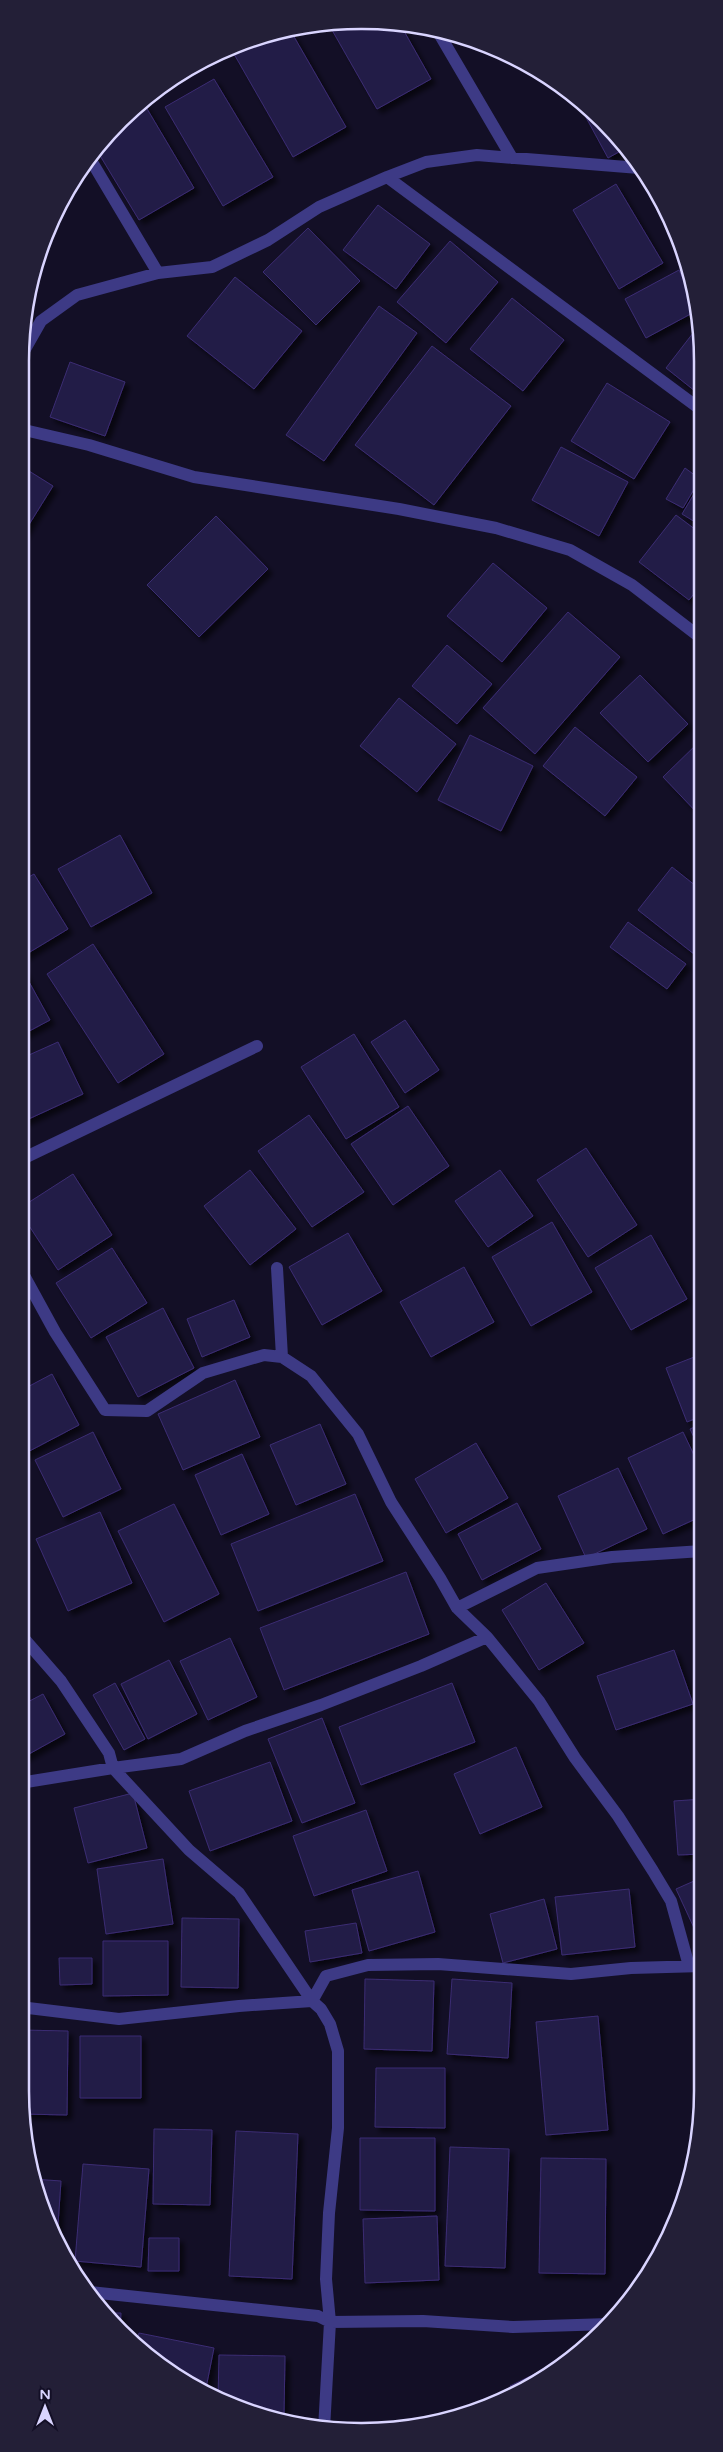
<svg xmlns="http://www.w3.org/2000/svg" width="723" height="2452" font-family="'Varela Round',sans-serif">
	<defs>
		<filter id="shadow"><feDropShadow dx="4.5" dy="4.5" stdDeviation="2.5" flood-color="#0009"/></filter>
	</defs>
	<rect width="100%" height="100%" fill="#130f26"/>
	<path fill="#241b47" stroke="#3b2d73" filter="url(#shadow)" d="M361,20L400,24L431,79L377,109L328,23Z
		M289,28L346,127L293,157L230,47Z
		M214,79L273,177L223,206L165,107Z
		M143,102L194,188L139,220L96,149L120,120Z
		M585,109L618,136L626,148L608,158L582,110Z
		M616,184L663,263L619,289L573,210Z
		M378,205L430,244L396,289L343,250Z
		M308,228L360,281L316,325L263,272Z
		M450,241L498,282L446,343L397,302Z
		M679,270L698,310L646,338L625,299Z
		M235,277L302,331L254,389L187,336Z
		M512,298L564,340L523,391L470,349Z
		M379,306L417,333L324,461L286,435Z
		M700,324V395L666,368Z
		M432,346L511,406L434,505L355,445Z
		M70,362L125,382L105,436L50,417Z
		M607,383L670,422L634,479L571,441Z
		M561,447L628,482L599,536L532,500Z
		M685,468L700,479L683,508L666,499Z
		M29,471L53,486L20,539V486Z
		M700,484V525L682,514Z
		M676,515L700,533L701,585L689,600L639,562Z
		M216,516L268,569L199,637L147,585Z
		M493,563L547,608L502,662L447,616Z
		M568,612L620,657L535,754L483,708Z
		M447,645L492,684L457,724L412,686Z
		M640,675L688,724L648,762L600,713Z
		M399,698L456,744L417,792L360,746Z
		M575,727L637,777L605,816L543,766Z
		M470,735L533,766L501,831L438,800Z
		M701,740V817L663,777Z
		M120,835L152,893L91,927L58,869Z
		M672,867L701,890V956L699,958L638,910Z
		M34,874L68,929L20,958V882Z
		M628,922L686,964L667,989L610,947Z
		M93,944L164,1054L118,1083L47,974Z
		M20,969H22L50,1020L20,1036Z
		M405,1020L439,1070L405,1093L371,1042Z
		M354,1034L399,1107L346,1139L301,1067Z
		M58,1042L83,1094L20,1123V1059Z
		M408,1106L449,1166L393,1205L351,1144Z
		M309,1115L364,1192L312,1227L258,1151Z
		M586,1148L637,1225L588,1257L537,1180Z
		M250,1170L296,1229L250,1265L204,1206Z
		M500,1170L533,1216L488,1247L455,1201Z
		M73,1174L112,1235L58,1270L20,1212V1208Z
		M552,1222L592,1292L531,1326L492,1257Z
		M348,1233L382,1291L322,1325L289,1267Z
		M651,1235L687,1299L631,1330L595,1268Z
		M112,1248L147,1303L91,1338L56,1283Z
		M464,1267L494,1322L431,1357L400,1302Z
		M234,1300L250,1337L202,1357L187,1319Z
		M163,1308L194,1368L138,1397L106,1337Z
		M702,1354V1416L687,1422L666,1368Z
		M52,1374L79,1425L20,1456V1391Z
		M235,1380L260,1437L183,1470L158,1414Z
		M320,1424L346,1484L296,1505L270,1445Z
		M702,1424V1454L690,1429Z
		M93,1432L121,1489L63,1517L35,1460Z
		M683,1432L702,1472V1516L663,1534L628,1458Z
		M476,1443L508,1498L446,1533L415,1479Z
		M242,1454L269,1514L221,1535L195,1475Z
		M618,1468L647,1529L586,1558L558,1496Z
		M355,1494L383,1561L258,1611L231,1544Z
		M517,1503L541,1549L482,1580L458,1534Z
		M174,1504L219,1594L164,1622L118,1531Z
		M100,1512L132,1583L68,1611L36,1539Z
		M406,1572L429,1634L284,1690L260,1628Z
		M546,1583L584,1643L539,1670L502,1610Z
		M230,1638L257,1697L208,1720L180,1661Z
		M674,1650L693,1704L616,1730L597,1676Z
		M169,1660L197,1714L148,1739L121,1684Z
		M115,1683L145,1739L124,1750L93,1695Z
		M452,1683L475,1742L361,1785L339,1727Z
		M43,1694L65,1734L20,1759V1706Z
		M322,1718L355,1803L302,1823L268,1739Z
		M516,1747L542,1807L480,1834L454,1774Z
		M270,1762L292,1821L210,1851L189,1791Z
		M133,1793L147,1848L88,1863L74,1808Z
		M703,1799V1854L678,1855L674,1801Z
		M366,1810L387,1871L314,1896L293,1836Z
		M163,1859L173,1924L106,1934L97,1869Z
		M418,1871L435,1932L369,1951L352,1890Z
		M703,1877V1942L701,1943L676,1889Z
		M629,1889L635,1947L562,1955L555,1897Z
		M544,1899L557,1949L503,1963L490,1914Z
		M182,1918L239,1919L238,1988L181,1987Z
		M356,1923L362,1953L310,1962L305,1931Z
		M103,1941H168V1995L103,1996Z
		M59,1958H92V1984L60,1985Z
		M365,1979L434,1981L432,2051L364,2049Z
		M452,1979L512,1983L508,2058L447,2054Z
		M694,1996H703V2090L700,2116Z
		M598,2016L608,2130L546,2135L536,2022Z
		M22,2030L68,2031L67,2115L22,2114Z
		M80,2036H141V2098H80Z
		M376,2068H445V2128L375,2127Z
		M154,2129L212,2130L210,2205L153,2204Z
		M236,2131L298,2134L292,2279L229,2276Z
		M360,2138H435V2211L360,2210Z
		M450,2147L509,2149L505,2268L445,2266Z
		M541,2158L606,2159L605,2274L539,2273Z
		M83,2164L149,2169L141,2267L75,2261Z
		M33,2179L61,2181L57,2239L46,2221Z
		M437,2216L439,2280L365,2283L363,2219Z
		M149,2238H179V2271H148Z
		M103,2313H121L120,2330L105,2316Z
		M139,2333L214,2348L205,2393L154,2362L136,2345Z
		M219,2355L285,2356L284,2414H257L218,2400Z
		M555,2364L558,2369L514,2396L510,2386Z"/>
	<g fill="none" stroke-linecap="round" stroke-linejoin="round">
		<path stroke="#3d3a85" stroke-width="12" d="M437,30L512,158
			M89,157L158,273
			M387,177L700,409
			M20,358L41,321L77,295L158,273L212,267L268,240L319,207L387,177L426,162L477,155L639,168
			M20,429L89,445L194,477L399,509L496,528L570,550L632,585L701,638
			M20,1160L257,1046
			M20,1268L55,1332L105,1410L147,1411L203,1373L264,1355L282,1357
			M277,1268L282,1357L311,1376L358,1434L391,1502L440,1578L457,1608L487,1637L421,1666L321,1705L245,1731L181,1759L113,1768L189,1850L239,1893L312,2001L326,1976L368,1965L438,1964L571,1974L631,1968L703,1966
			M457,1608L537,1568L612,1557L702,1551
			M20,1634L61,1681L109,1753L113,1768L20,1783
			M487,1637L539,1701L575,1758L618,1816L653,1871L671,1901L689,1966
			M20,2007L119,2019L239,2006L312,2001L321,2009L330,2024L338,2051V2128L329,2213L326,2279L330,2322L324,2429
			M90,2292L318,2316L330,2322L423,2321L513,2327L609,2324"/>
	</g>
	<path d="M0 0H723V2452H0ZM361 29H362A332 332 0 0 1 694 361V2091A332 332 0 0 1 362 2423H361A332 332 0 0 1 29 2091V361A332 332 0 0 1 361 29Z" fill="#231f37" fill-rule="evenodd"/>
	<path fill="none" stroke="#d9d4ff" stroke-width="2.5" d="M361 29H362A332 332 0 0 1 694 361V2091A332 332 0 0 1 362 2423H361A332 332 0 0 1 29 2091V361A332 332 0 0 1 361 29Z"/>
	<g transform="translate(45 2407)" stroke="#130f26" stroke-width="4" paint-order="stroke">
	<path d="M0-4L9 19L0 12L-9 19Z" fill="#d9d4ff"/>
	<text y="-8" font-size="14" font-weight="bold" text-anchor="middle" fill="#d9d4ff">N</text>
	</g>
</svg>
